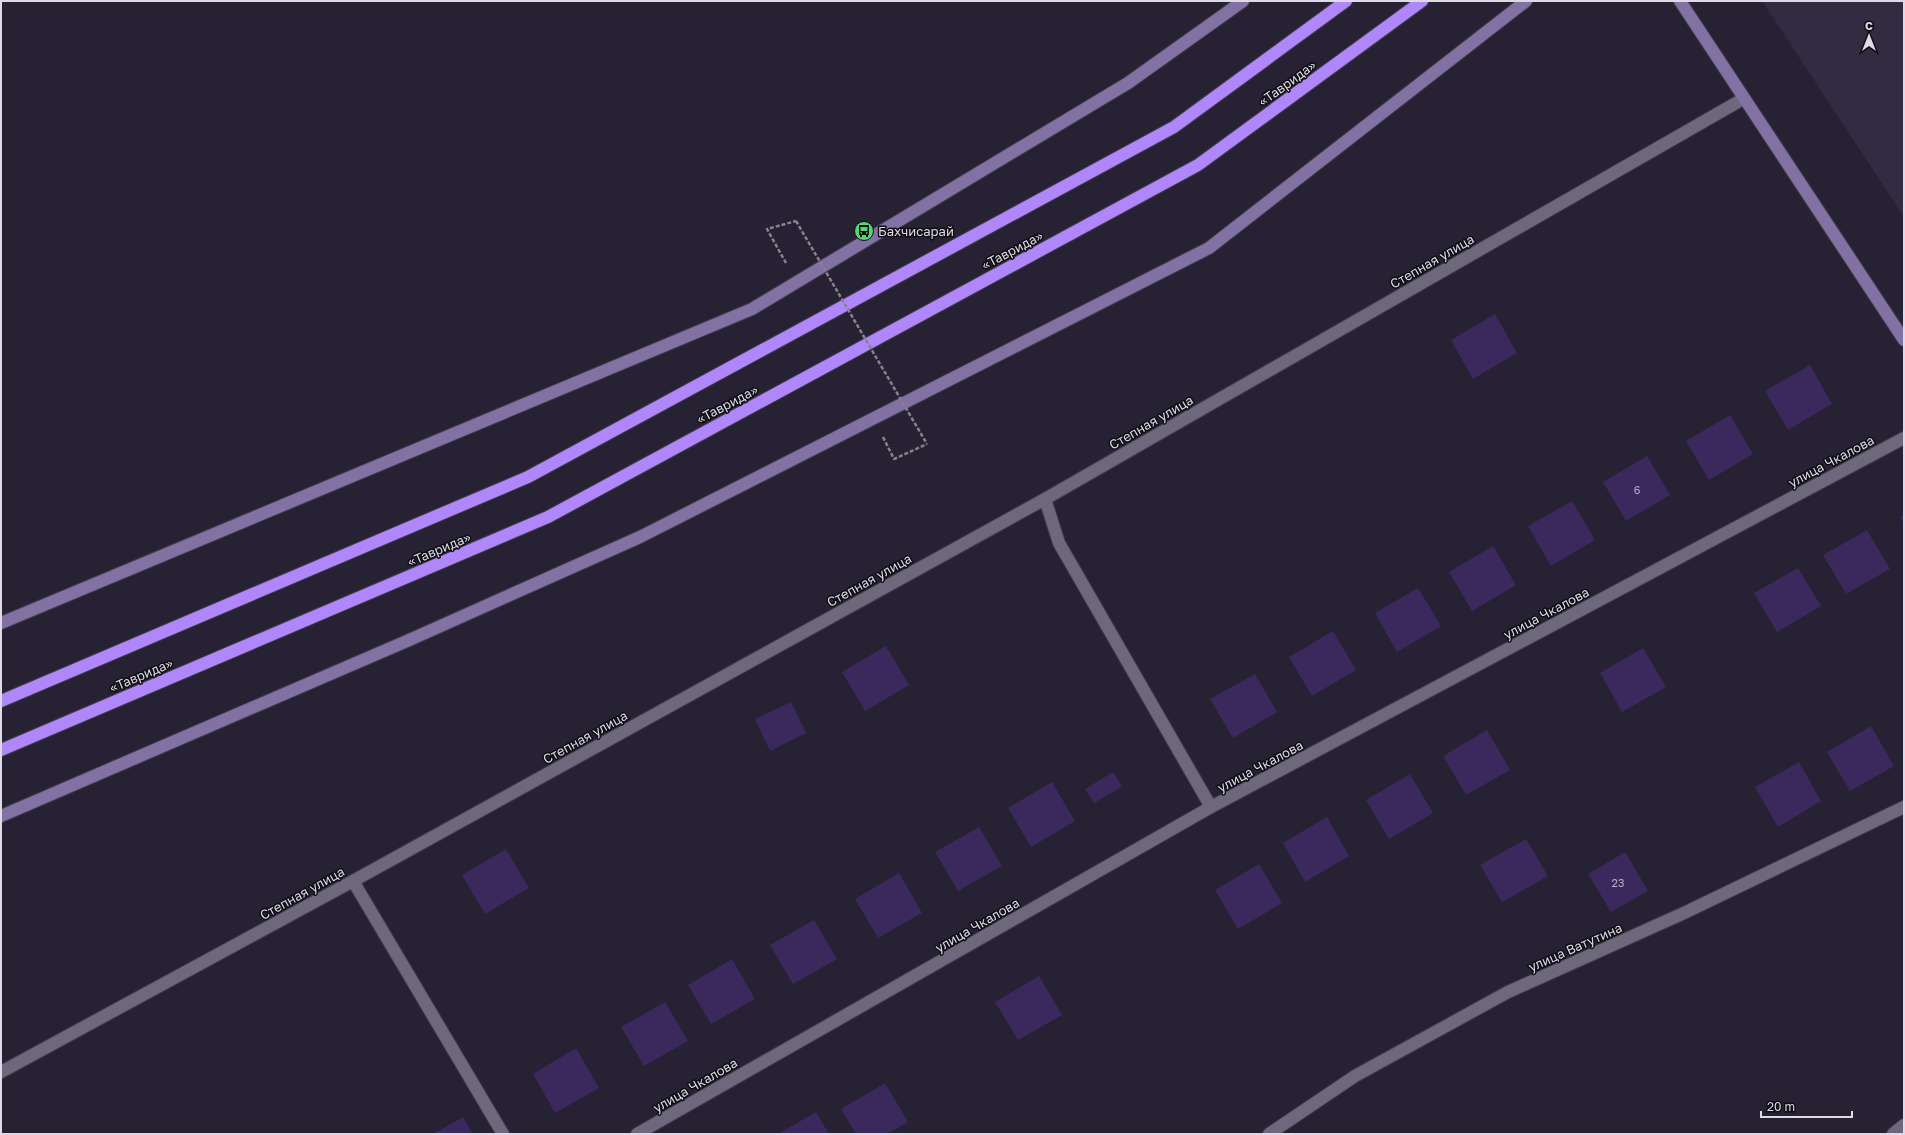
<svg xmlns="http://www.w3.org/2000/svg" width="1905" height="1135" font-family="'Golos Text',sans-serif">
	<rect width="100%" height="100%" fill="#272233"/>
	<path fill="#322b41" d="M1762,1H1904V217Z"/>
	<path fill="#3b285c" d="M1495,314L1517,353L1473,379L1451,340Z
		M1810,365L1832,404L1788,430L1765,391Z
		M1730,415L1753,454L1709,480L1686,441Z
		M1647,456L1670,495L1626,521L1603,482Z
		M1572,501L1595,540L1551,566L1528,526Z
		M1904,515V524L1900,517Z
		M1867,530L1890,569L1846,594L1823,555Z
		M1493,546L1516,585L1472,611L1449,572Z
		M1798,568L1821,606L1777,632L1754,593Z
		M1418,588L1441,626L1397,652L1375,613Z
		M1333,631L1356,670L1312,696L1289,657Z
		M886,646L909,685L865,711L842,672Z
		M1643,648L1666,687L1622,712L1600,673Z
		M1255,674L1277,712L1233,738L1210,699Z
		M791,702L806,733L770,751L755,719Z
		M1871,726L1894,766L1850,791L1827,752Z
		M1487,730L1510,770L1466,795L1443,756Z
		M1799,762L1821,801L1778,827L1755,787Z
		M1113,772L1122,787L1094,803L1085,789Z
		M1410,774L1433,813L1389,839L1366,800Z
		M1052,782L1075,821L1031,847L1008,808Z
		M1327,817L1349,856L1305,882L1283,843Z
		M979,827L1002,866L958,891L935,852Z
		M1526,839L1548,876L1502,902L1480,865Z
		M506,849L529,888L485,914L462,875Z
		M1625,852L1648,891L1611,912L1588,874Z
		M1259,864L1282,903L1238,929L1215,890Z
		M899,873L922,913L878,938L855,899Z
		M814,920L837,959L793,984L770,945Z
		M732,959L755,999L711,1024L688,985Z
		M1039,976L1062,1015L1018,1040L995,1002Z
		M665,1002L688,1041L644,1066L621,1027Z
		M576,1048L599,1088L555,1113L533,1074Z
		M885,1083L908,1122L887,1134H856L841,1109Z
		M816,1112L829,1134H778Z
		M463,1117L473,1134H433Z"/>
	<g fill="none" stroke-linecap="round" stroke-linejoin="round">
		<g stroke="#413d4c" stroke-width="14">
			<path id="lane" d="M1045,499L1059,543L1211,807
				M353,881L503,1134"/>
		</g>
		<g stroke="#413d4c" stroke-width="14">
			<path id="street" d="M1,1072L353,881L1045,499L1743,99
				M637,1134L1211,807L1904,438
				M1269,1134L1355,1076L1508,992L1684,913L1904,807
				M1893,1134L1904,1125"/>
		</g>
		<g stroke="#413d4c" stroke-width="14">
			<path id="secondary" d="M1680,1L1904,340
				M1,623L752,309L1128,83L1243,1
				M1,816L407,641L640,537L1209,248L1526,1"/>
		</g>
		<g stroke="#413d4c" stroke-width="14">
			<path id="highway" d="M1,701L528,477L1174,127L1346,1
				M1,750L548,517L1198,165L1422,1"/>
		</g>
		<path stroke="#868290" stroke-width="2.5" stroke-dasharray="4 2" stroke-linecap="butt" d="M786,263L767,229L796,221
			M883,437L894,459L927,444"/>
		<use href="#lane" stroke="#6e687d" stroke-width="12"/>
		<use href="#street" stroke="#6e687d" stroke-width="12"/>
		<use href="#secondary" stroke="#8271a3" stroke-width="12"/>
		<use href="#highway" stroke="#b086fb" stroke-width="12"/>
		<path stroke="#868290" stroke-width="2.5" stroke-dasharray="4 2" stroke-linecap="butt" d="M796,221L927,444"/>
	</g>
	<defs>
		<g id="bus-disc" transform="scale(1)"><circle r="9.5" fill="#53d673" stroke="#0f0d15"/><path d="M-5-6H5V4H4V6H2V4H-2V6H-4V4H-5ZM-3.5-4V0h7V-4ZM-3.5 1.2v1.5H-2V1.2ZM2 1.2v1.5H3.5V1.2Z" fill="#111"/></g>
	</defs>
	<g fill-rule="evenodd">
		<use href="#bus-disc" x="864" y="231"/>
	</g>
	<g text-anchor="middle" dominant-baseline="central" stroke-width="3" stroke-linejoin="round" paint-order="stroke">
		<g font-size="11" fill="#b5aec4">
			<text x="1637" y="489">6</text>
			<text x="1618" y="882">23</text>
		</g>
		<g font-size="13" fill="#dedbe7" stroke="#0f0d15">
			<text transform="translate(1287 83) rotate(-36)">«Таврида»</text>
			<text transform="translate(1012 250) rotate(-28)">«Таврида»</text>
			<text transform="translate(1432 261) rotate(-30)">Степная улица</text>
			<text transform="translate(727 404) rotate(-28)">«Таврида»</text>
			<text transform="translate(1151 422) rotate(-30)">Степная улица</text>
			<text transform="translate(1831 461) rotate(-28)">улица Чкалова</text>
			<text transform="translate(439 549) rotate(-23)">«Таврида»</text>
			<text transform="translate(869 580) rotate(-29)">Степная улица</text>
			<text transform="translate(1546 613) rotate(-28)">улица Чкалова</text>
			<text transform="translate(141 675) rotate(-23)">«Таврида»</text>
			<text transform="translate(585 737) rotate(-29)">Степная улица</text>
			<text transform="translate(1260 766) rotate(-28)">улица Чкалова</text>
			<text transform="translate(302 893) rotate(-29)">Степная улица</text>
			<text transform="translate(977 925) rotate(-30)">улица Чкалова</text>
			<text transform="translate(1575 947) rotate(-24)">улица Ватутина</text>
			<text transform="translate(695 1085) rotate(-30)">улица Чкалова</text>
		</g>
		<g font-size="13" fill="#dedbe7" stroke="#0f0d15" text-anchor="start">
			<text x="878" y="231">Бахчисарай</text>
		</g>
	</g>
	<rect width="1905" height="1135" fill="none" stroke="#dedbe7" stroke-width="4"/>
	<g transform="translate(1869 36)" stroke="#0f0d15" stroke-width="3" paint-order="stroke">
	<path d="M0-3L7 15L0 10L-7 15Z" fill="#dedbe7"/>
	<text y="-6" font-size="11" font-weight="bold" text-anchor="middle" fill="#dedbe7">С</text>
	</g>
	<path d="M1761 1111v6h91v-6" fill="none" stroke="#dedbe7" stroke-width="2"/>
	<text x="1767" y="1111" font-size="12" fill="#dedbe7" stroke="#0f0d15" stroke-width="3" paint-order="stroke">20 m</text>
</svg>
